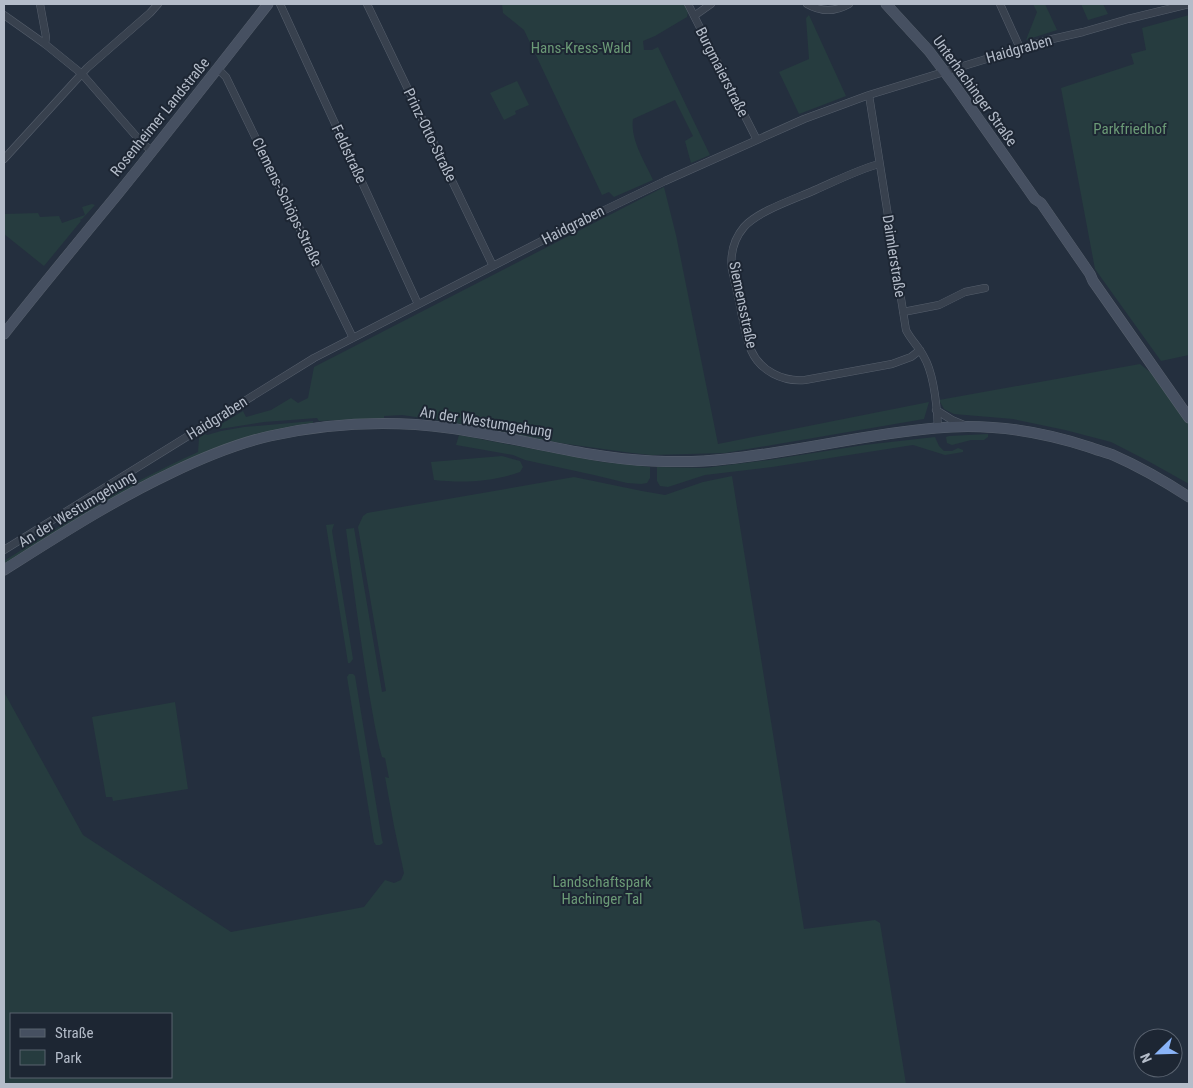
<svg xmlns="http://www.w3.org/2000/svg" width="1193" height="1088" font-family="'Roboto Condensed',sans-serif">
	<rect width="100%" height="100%" fill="#242f3e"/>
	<path fill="#263c3f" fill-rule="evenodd" d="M502,4H684L688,11L687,17L655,36L643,41L644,50H652L658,47L710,155L691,163L685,141L693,136L675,100L633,119C630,140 645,162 653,180L614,197L609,192L602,195L524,30L503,13Z
		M1033,4H1045L1057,30L1026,40L1037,12Z
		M1081,4H1103L1108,14L1088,20Z
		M809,15L846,96L799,114L779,72L809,59L806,18Z
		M1189,15V355L1161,361L1095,269L1061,88L1134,64L1131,54L1146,50L1142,28Z
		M517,81L529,105L515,111L516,114L504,120L490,93Z
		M664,187L676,235L718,444L929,402L924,419L725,453L651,455L632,453L560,443L450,422L402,415L384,416V418C362,419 340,420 319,421L317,418L264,422L220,429L218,426L243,411L246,417L271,410L291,398L298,403L308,398L314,367Z
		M92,204L95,205L82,219H81L80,220L81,221L44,266L4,234V214L38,213L40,217L59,216L62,223L85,215L82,207Z
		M1140,364L1155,376L1189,423V484L1148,461L1111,442L1065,430L1013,419L954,414L944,409L939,400Z
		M313,421V423L294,426L244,439L4,566V561C67,522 130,482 198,452L199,438L205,434L207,435L221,431L244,427Z
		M988,434V437L984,440H971L952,445L947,443L946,437L949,436Z
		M459,435L602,462L650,467V478L647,483L641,484L627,483L594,475L525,460L513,455L456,445Z
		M935,437L939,446L944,451H952L958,448L963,450V452L945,455L913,445L772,467L705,475L668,487L660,486L657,481V467L704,468L769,460L864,445Z
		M502,456L520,461L523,467L520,472C493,482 462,483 434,480L431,462Z
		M732,476L804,929L875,920L880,923L906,1084H4V688V692L83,835L231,932L364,907L385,880L394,883L401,880L404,873L394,826L385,777L389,778L385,758L382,757C376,736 373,714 369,693C360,638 353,584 346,529L354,528L382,692L386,691L358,527L363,516L367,513L574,477L642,491L665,495L703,482ZM11,1014H171V1077H11Z
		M334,524L332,531L353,659L350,663H348L326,525Z
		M349,674H353L355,676L382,840L383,843L380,845H376L374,842L347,677Z
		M175,702L188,789L113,801L112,797H106L92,717Z"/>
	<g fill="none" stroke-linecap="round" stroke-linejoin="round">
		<g stroke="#565f6c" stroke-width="8">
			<path id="street" d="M40,4L46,37L45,44
				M280,4L418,304
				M367,4L493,266
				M688,4L757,140
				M807,4C821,12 835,12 849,4
				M1000,4L1020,48
				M4,15L45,44L82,74L142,143L152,151
				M694,16L711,4
				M218,69L226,77L353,338
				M869,95L906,330C911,340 919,347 924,357C934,374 937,408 938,428
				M4,159L87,68L150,13L158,4
				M879,164C857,170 836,181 815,190C795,199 758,211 744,227C733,240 730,254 732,270C736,285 739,301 742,316C745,327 746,339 751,350C760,371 783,382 805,380L892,364L911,357L920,350
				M903,312L939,305L965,292L985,288
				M936,410L952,420L964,425
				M4,550L314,358L561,231L665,181L804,119L869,95L1048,40L1083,32L1128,19L1189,4"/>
		</g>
		<g stroke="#565f6c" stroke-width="11">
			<path id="secondary" d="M886,4L929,51L956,87L1035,199L1041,203L1090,274L1093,281L1189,418
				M4,334C41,287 79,241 117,195C168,132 218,68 268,4
				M4,570C58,536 112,501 171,473C202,458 235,444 270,436C329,423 389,420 449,428C517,437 583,458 652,461C676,462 702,462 726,459C797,452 865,434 936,428C987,423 1040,431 1089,447C1097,450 1105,452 1113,455C1138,466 1166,482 1189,497"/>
		</g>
		<use href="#street" stroke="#38414e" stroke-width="7"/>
		<use href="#secondary" stroke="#465061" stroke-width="10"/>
	</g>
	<g text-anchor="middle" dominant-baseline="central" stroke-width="4" stroke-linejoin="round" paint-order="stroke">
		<g font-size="15" fill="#6b9a76" stroke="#1d2633">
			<text x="581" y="48">Hans-Kress-Wald</text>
			<text x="1130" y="129">Parkfriedhof</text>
			<text x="602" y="882">Landschaftspark<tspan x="602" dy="17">Hachinger Tal</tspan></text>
		</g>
		<g font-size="15" fill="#b4bcc9" stroke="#1d2633">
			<text transform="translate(1019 49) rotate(-16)">Haidgraben</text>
			<text transform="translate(722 72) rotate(63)">Burgmaierstraße</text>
			<text transform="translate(975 91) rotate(54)">Unterhachinger Straße</text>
			<text transform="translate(160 117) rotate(-51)">Rosenheimer Landstraße</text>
			<text transform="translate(430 135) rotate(64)">Prinz-Otto-Straße</text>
			<text transform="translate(349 154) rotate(65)">Feldstraße</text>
			<text transform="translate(287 202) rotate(64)">Clemens-Schöps-Straße</text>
			<text transform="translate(573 225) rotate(-27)">Haidgraben</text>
			<text transform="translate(894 256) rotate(81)">Daimlerstraße</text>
			<text transform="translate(743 305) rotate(78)">Siemensstraße</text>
			<text transform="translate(217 418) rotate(-32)">Haidgraben</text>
			<text transform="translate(486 422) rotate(9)">An der Westumgehung</text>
			<text transform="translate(77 509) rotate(-31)">An der Westumgehung</text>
		</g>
	</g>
	<rect width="1193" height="1088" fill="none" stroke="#b4bcc9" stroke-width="10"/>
	<rect x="10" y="1013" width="162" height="65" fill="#1d2633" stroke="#59626f"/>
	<rect x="20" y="1029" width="25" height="8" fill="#465061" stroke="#59626f"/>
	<text x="55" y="1038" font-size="15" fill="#b4bcc9">Straße</text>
	<rect x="20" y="1050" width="25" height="15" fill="#263c3f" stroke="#59626f"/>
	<text x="55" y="1063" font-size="15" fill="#b4bcc9">Park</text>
	<g transform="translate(1158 1053) rotate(247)"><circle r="24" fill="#1d2633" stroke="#59626f"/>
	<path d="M0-4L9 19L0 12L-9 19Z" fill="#8ab4f8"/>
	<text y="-8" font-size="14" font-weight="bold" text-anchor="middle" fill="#b4bcc9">N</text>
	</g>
</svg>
